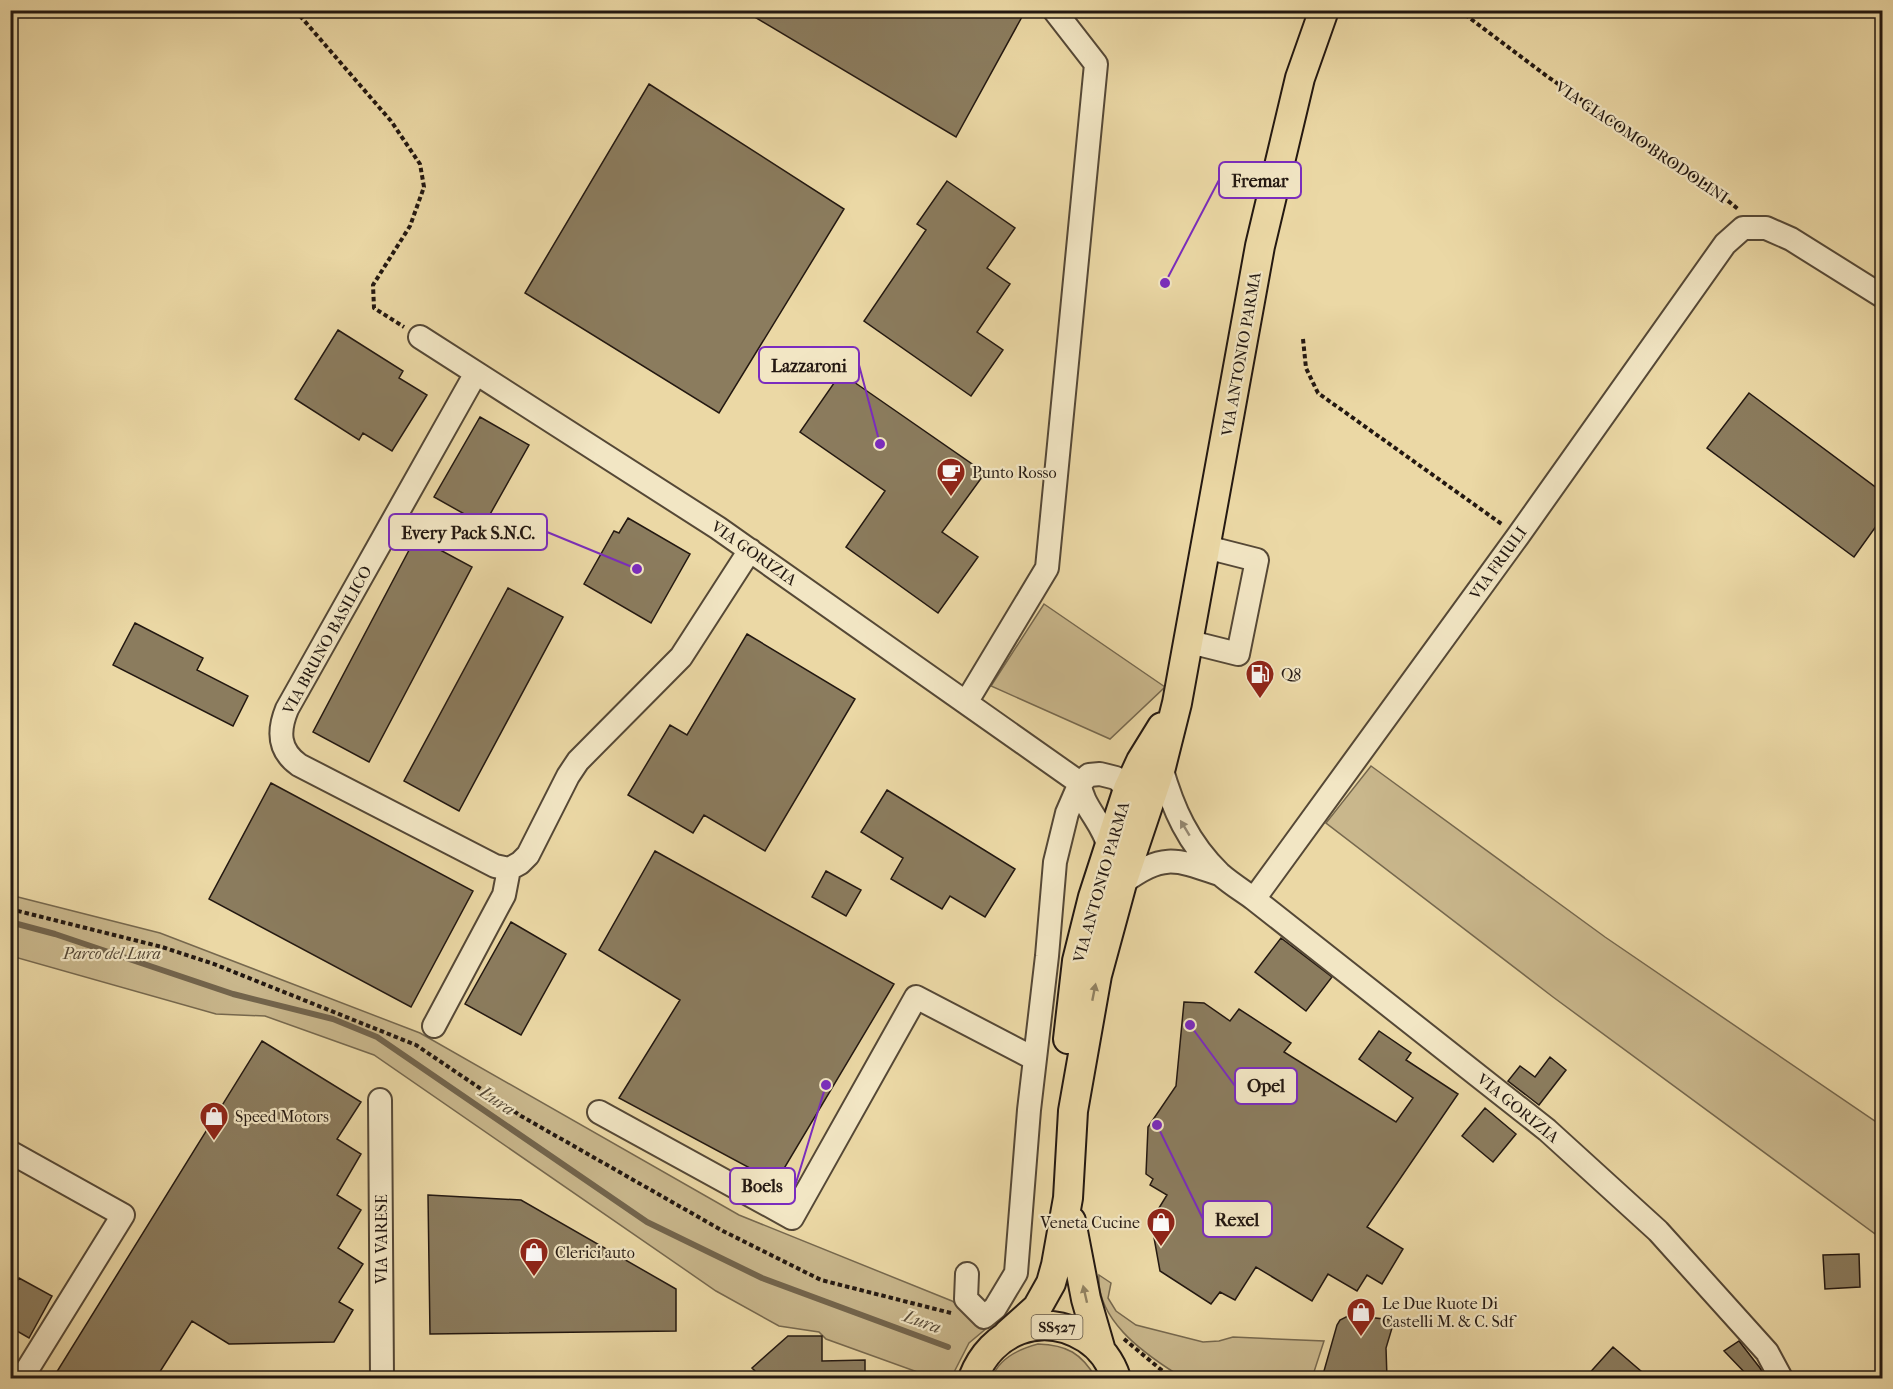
<svg xmlns="http://www.w3.org/2000/svg" width="1893" height="1389" font-family="'IM FELL French Canon',serif">
	<rect width="100%" height="100%" fill="#ebd8a5"/>
	<filter id="stains"><feTurbulence type="fractalNoise" baseFrequency=".00333" numOctaves="4"/><feColorMatrix values="0 0 0 0 .2 0 0 0 0 .09 0 0 0 0 .02 0 0 0 .5 -.17"/></filter>
	<radialGradient id="worn" r=".72"><stop offset=".6" stop-color="#630" stop-opacity="0"/><stop offset="1" stop-color="#630" stop-opacity=".3"/></radialGradient>
	<path fill="#c9b78c" stroke="#76684e" stroke-width="1.5" d="M1044,604L1165,687L1110,739L991,686Z
		M1371,766L1605,937L1882,1126V1239L1553,997L1326,823Z
		M10,895L160,933L420,1033L739,1215L952,1301L988,1327L969,1343L951,1378H934L826,1339L819,1332L779,1326L716,1291L374,1055L265,1016L216,1014L11,956Z
		M1099,1275L1111,1283L1108,1298L1116,1311L1136,1325L1203,1342L1219,1341L1233,1337L1324,1341L1312,1378H1175V1373C1142,1352 1096,1319 1099,1275Z
		M1038,1344C1067,1345 1081,1353 1096,1378H992C999,1358 1019,1349 1038,1344Z"/>
	<g fill="none" stroke-linecap="round" stroke-linejoin="round">
		<path stroke="#72644c" stroke-width="6" d="M10,922L55,934L233,994L333,1019L377,1037L647,1222L762,1278L948,1347"/>
	</g>
	<path fill="#8b7c5e" stroke="#231811" stroke-width="1.5" d="M743,10H1015L1023,15L956,137Z
		M649,84L844,209L719,413L525,293Z
		M947,181L1015,228L987,268L1010,284L977,332L1003,350L971,396L864,321L926,230L917,224Z
		M338,330L403,371L399,378L427,395L392,451L363,433L359,440L295,399Z
		M841,373L985,473L942,532L978,557L938,613L846,547L885,491L800,432Z
		M1749,393L1882,492V518L1854,557L1707,448Z
		M480,417L529,445L484,525L434,497Z
		M628,518L690,554L651,623L584,584L614,531L619,533Z
		M416,537L472,567L369,762L313,732Z
		M508,588L563,617L459,811L404,781Z
		M135,623L203,658L197,670L248,696L233,726L113,665Z
		M747,634L855,699L765,851L704,815L693,833L628,795L670,725L687,735Z
		M271,783L473,891L411,1007L209,899Z
		M887,790L1015,869L985,917L950,896L942,909L891,879L903,858L861,832Z
		M655,851L894,984L776,1182L619,1098L680,1000L599,950Z
		M826,871L861,890L846,916L812,897Z
		M511,922L566,954L521,1035L465,1004Z
		M1281,938L1332,977L1306,1011L1255,972Z
		M1184,1002L1204,1003L1230,1021L1239,1009L1291,1043L1284,1052L1396,1122L1413,1098L1359,1059L1379,1031L1411,1053L1406,1060L1458,1094L1367,1227L1403,1249L1382,1284L1367,1275L1357,1291L1328,1274L1312,1301L1256,1267L1235,1300L1220,1292L1211,1304L1160,1271L1151,1221L1167,1195L1150,1185L1153,1179L1146,1174L1148,1127L1176,1086Z
		M262,1041L361,1102L337,1139L361,1154L337,1195L361,1210L338,1248L363,1264L339,1302L353,1310L334,1342L229,1344L192,1321L156,1378H53Z
		M1550,1057L1566,1070L1539,1105L1508,1081L1520,1066L1535,1077Z
		M1485,1108L1516,1134L1493,1162L1462,1136Z
		M428,1195L521,1200L676,1289V1331L430,1334Z
		M1859,1254L1860,1287L1825,1289L1823,1255Z
		M19,1278L52,1296L29,1338L10,1327V1293Z
		M1350,1315L1392,1320V1328L1386,1348L1387,1378H1322L1337,1325L1340,1320Z
		M788,1336H822V1361L865,1360V1378H762L752,1368Z
		M1739,1341L1760,1368L1766,1378H1750L1724,1351Z
		M1613,1347L1649,1378H1585Z"/>
	<g fill="none" stroke-linecap="round" stroke-linejoin="round">
		<g stroke="#554836" stroke-width="26">
			<path id="minor" d="M420,337L718,528L1080,783
				M476,373L287,709C278,731 278,750 299,765L495,866L509,869
				M1190,642L1238,654L1257,560L1206,547
				M967,701L1047,568L1096,64L1054,10
				M1161,767C1173,809 1188,843 1220,874C1230,883 1243,891 1254,899L1547,1130L1658,1231L1767,1352L1781,1378
				M1080,783C1081,806 1104,823 1109,848
				M509,869L520,863L528,855L568,776L578,761L681,657L750,550
				M1122,876V883C1163,854 1173,858 1219,874
				M1254,899L1518,536L1725,244L1743,228H1766L1791,239L1882,296
				M434,1026L504,895L509,869
				M380,1100L382,1378
				M599,1112L792,1218L916,997L1035,1059
				M10,1152L123,1215L22,1378
				M967,1274L966,1299L984,1317L995,1308L1016,1273L1029,1110L1047,956L1055,862L1067,813L1080,783L1089,775L1100,774L1116,778L1128,789L1132,803"/>
		</g>
		<g stroke="#231811" stroke-width="32">
			<path id="major" d="M1068,1039L1077,961L1093,897L1128,789L1141,761L1162,727
				M1071,1221L1086,1299L1101,1351
				M1008,1334L1037,1308L1051,1283L1056,1265L1068,1198L1073,1111L1097,975L1122,883L1161,767L1177,703L1260,246L1300,78L1324,10
				M973,1378C991,1331 1041,1310 1086,1338C1100,1347 1111,1362 1116,1378"/>
		</g>
		<path stroke="#231811" stroke-width="4" stroke-dasharray="4.5 3" stroke-linecap="butt" d="M295,10L391,121L420,164L424,187L410,226L373,285L374,308L404,327
			M1459,10L1548,77L1716,191L1738,209
			M1303,339L1306,368L1318,393L1503,525
			M10,909L162,947L214,964L416,1045L521,1116L723,1231L821,1280L951,1313
			M1124,1339L1171,1378"/>
		<use href="#minor" stroke="#f2e6c4" stroke-width="22"/>
		<use href="#major" stroke="#ebd8a5" stroke-width="28"/>
	</g>
	<defs><path id="oneway-solid" d="M-6-.8H1V-3.2L6.5 0L1 3.2V.8H-6Z" transform="scale(1.5)"/></defs>
	<use fill="#958973" href="#oneway-solid" transform="translate(1185 828) rotate(-121)"/>
	<g fill="#918262">
		<use href="#oneway-solid" transform="translate(1094 992) rotate(-79)"/>
		<use href="#oneway-solid" transform="translate(1085 1294) rotate(-103)"/>
	</g>
	<defs>
		<g id="cafe-pin" transform="scale(1.5)"><path d="M0 17L-7.5 6A9.5 9.5 0 1 1 7.5 6Z" fill="#8f2418" stroke="#f2e6c4"/><path d="M-5.5-4.5H6V0H3Q3 3.5 0 3.5H-2.5Q-5.5 3.5-5.5 0ZM3-3.2v2h1.7v-2ZM-6 4.5H4V6H-6Z" fill="#fff"/></g>
		<g id="fuel-pin" transform="scale(1.5)"><path d="M0 17L-7.5 6A9.5 9.5 0 1 1 7.5 6Z" fill="#8f2418" stroke="#f2e6c4"/><path d="M-5.5-6h7V0h2V4h1.3V-2.5L3-4.5l.8-.8L6-3V5H2.5V1h-1V6h-7ZM-4.2-4.7v3.2H.2V-4.7Z" fill="#fff"/></g>
		<g id="shop-pin" transform="scale(1.5)"><path d="M0 17L-7.5 6A9.5 9.5 0 1 1 7.5 6Z" fill="#8f2418" stroke="#f2e6c4"/><path d="M-5-2.5h2.3a2.7 3.5 0 0 1 5.4 0H5L5.5 6h-11ZM-1.5-2.5h3a1.5 2.3 0 0 0-3 0Z" fill="#fff"/></g>
	</defs>
	<g fill-rule="evenodd">
		<use href="#cafe-pin" x="951" y="472"/>
		<use href="#fuel-pin" x="1260" y="674"/>
		<use href="#shop-pin" x="214" y="1116"/>
		<use href="#shop-pin" x="1161" y="1222"/>
		<use href="#shop-pin" x="534" y="1252"/>
		<use href="#shop-pin" x="1361" y="1312"/>
	</g>
	<g text-anchor="middle" dominant-baseline="central" stroke-width="4.5" stroke-linejoin="round" paint-order="stroke">
		<rect fill="#f2e6c4" stroke="#615647" stroke-width="1.5" x="1031.5" y="1315" width="51" height="24" rx="4.5"/>
		<g font-size="15" font-weight="bold" fill="#231811">
			<text x="1057" y="1327">SS527</text>
		</g>
		<g font-size="16" fill="#231811" stroke="#f2e6c4">
			<text transform="translate(1642 142) rotate(34)">VIA GIACOMO BRODOLINI</text>
			<text transform="translate(1241 354) rotate(-80)">VIA ANTONIO PARMA</text>
			<text transform="translate(754 553) rotate(35)">VIA GORIZIA</text>
			<text transform="translate(1498 563) rotate(-54)">VIA FRIULI</text>
			<text transform="translate(327 640) rotate(-61)">VIA BRUNO BASILICO</text>
			<text transform="translate(1101 882) rotate(-74)">VIA ANTONIO PARMA</text>
			<text transform="translate(1518 1108) rotate(39)">VIA GORIZIA</text>
			<text transform="translate(381 1239) rotate(-90)">VIA VARESE</text>
		</g>
		<g font-size="16" fill="#231811" stroke="#f2e6c4" text-anchor="start">
			<text x="972" y="472">Punto Rosso</text>
			<text x="1281" y="674">Q8</text>
			<text x="235" y="1116">Speed Motors</text>
			<text x="1140" y="1222" text-anchor="end">Veneta Cucine</text>
			<text x="555" y="1252">Clerici auto</text>
			<text x="1382" y="1303">Le Due Ruote Di<tspan x="1382" dy="18">Castelli M. &amp; C. Sdf</tspan></text>
		</g>
		<g font-size="16" font-style="italic" fill="#554836" stroke="#f2e6c4">
			<text x="112" y="953">Parco del Lura</text>
		</g>
		<g font-size="18" font-style="italic" fill="#584b38" stroke="#f2e6c4">
			<text transform="translate(497 1101) rotate(34)">Lura</text>
			<text transform="translate(922 1322) rotate(20)">Lura</text>
		</g>
	</g>
	<path fill="none" stroke="#7b2cbf" stroke-width="2" d="M1165 283L1219 180M880 444L859 365M637 569L547 532M1190 1025L1235 1086M826 1085L795 1186M1157 1125L1203 1219"/>
	<g fill="#7b2cbf" stroke="#f2e6c4" stroke-width="2">
		<circle cx="1165" cy="283" r="6"/>
		<circle cx="880" cy="444" r="6"/>
		<circle cx="637" cy="569" r="6"/>
		<circle cx="1190" cy="1025" r="6"/>
		<circle cx="826" cy="1085" r="6"/>
		<circle cx="1157" cy="1125" r="6"/>
	</g>
	<g fill="#f2e6c4" stroke="#7b2cbf" stroke-width="2">
		<rect x="1219" y="162" width="82" height="36" rx="6"/>
		<rect x="759" y="347" width="100" height="36" rx="6"/>
		<rect x="389" y="514" width="158" height="36" rx="6"/>
		<rect x="1235" y="1068" width="62" height="36" rx="6"/>
		<rect x="730" y="1168" width="65" height="36" rx="6"/>
		<rect x="1203" y="1201" width="69" height="36" rx="6"/>
	</g>
	<g font-size="18" text-anchor="middle" font-weight="bold" fill="#231811">
		<text x="1260" y="187">Fremar</text>
		<text x="809" y="372">Lazzaroni</text>
		<text x="468" y="539">Every Pack S.N.C.</text>
		<text x="1266" y="1092">Opel</text>
		<text x="762" y="1192">Boels</text>
		<text x="1237" y="1226">Rexel</text>
	</g>
	<rect width="1893" height="1389" fill="none" stroke="#ebd8a5" stroke-width="36"/>
	<rect x="12" y="12" width="1869" height="1365" fill="none" stroke="#231811" stroke-width="3"/>
	<rect x="18" y="18" width="1857" height="1353" fill="none" stroke="#231811" stroke-width="1.5"/>
	<rect width="100%" height="100%" filter="url(#stains)"/>
	<rect width="100%" height="100%" fill="url(#worn)"/>
</svg>
